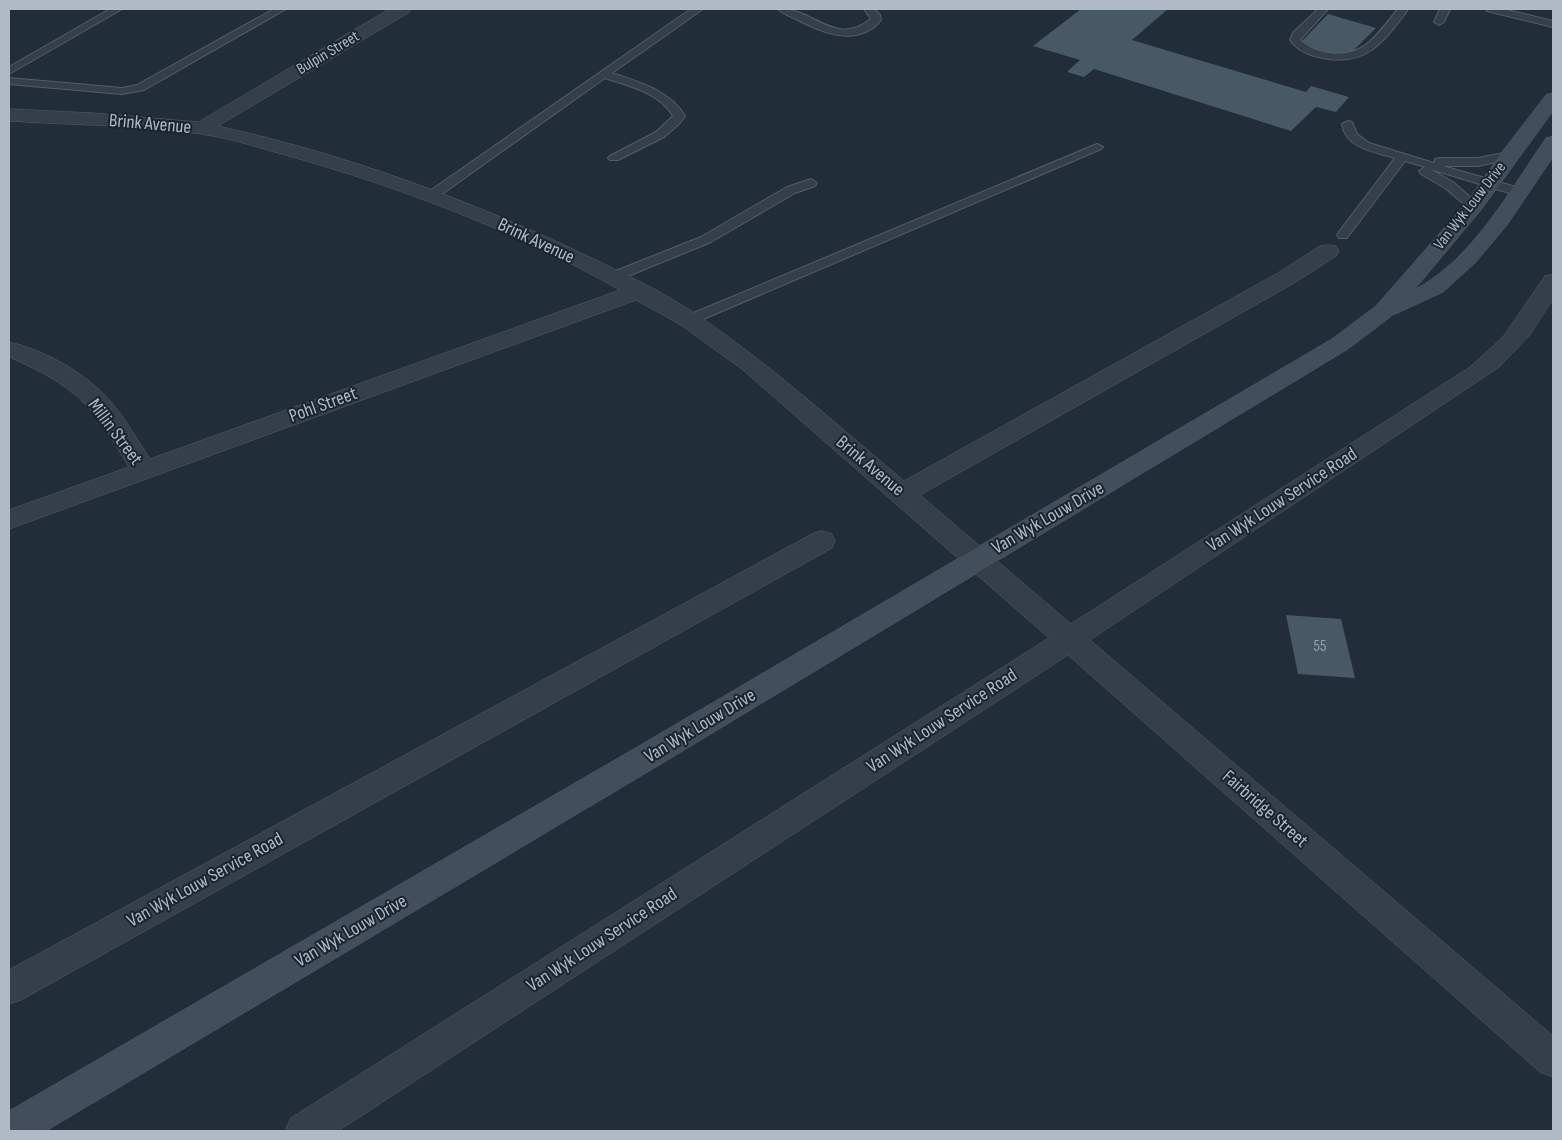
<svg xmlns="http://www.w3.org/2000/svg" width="1562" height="1140" font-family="'Sofia Sans Condensed',sans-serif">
	<rect width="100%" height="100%" fill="#212d39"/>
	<path fill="#495865" d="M1081,9H1168L1132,40L1306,92L1311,86L1349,97L1336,112L1316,107L1291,131L1094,69L1084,77L1067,72L1080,60L1033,46Z
		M1328,14L1376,28L1347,57L1306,47L1301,42Z
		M1286,615L1341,619L1355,678L1298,674Z"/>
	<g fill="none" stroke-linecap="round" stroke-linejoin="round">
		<g stroke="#525d67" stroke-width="2">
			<path id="lane" d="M110,9H122L9,74V67Z
				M274,9H286L144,90L122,94L9,84V78L122,88L137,85Z
				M691,9H703L612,73C639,82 669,90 685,116L679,124L664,137L618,160H610L608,158L610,156L656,132L673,116C660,93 629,86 605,78L435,199H427L425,196L427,193Z
				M778,9C814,7 834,48 871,19L864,9H874L880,15L881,20C858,47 825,34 798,20C792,17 783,14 778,9Z
				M1318,9H1328L1300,40C1308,47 1317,51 1328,53C1364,59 1378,33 1398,9H1406L1407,11C1384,42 1365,67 1323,58C1310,56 1298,51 1290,40L1293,33Z
				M1440,9H1450L1444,22L1439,25L1434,22Z
				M1486,9H1503L1553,21V27L1487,11Z
				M1348,121L1352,122L1357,134L1369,143L1434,163L1435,159L1439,158H1478L1509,152L1513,154L1515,156L1513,158L1478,166H1443L1523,189L1525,192L1519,196L1430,169L1453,182L1480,206L1478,209H1470L1445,188L1421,174L1419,171L1425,167L1405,161L1347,238H1339L1337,235L1339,232L1395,158C1375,152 1346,149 1342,124Z
				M1097,144L1103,147L1101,149L694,323H684L682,320L684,317Z
				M811,179L817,183L815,186L795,193L709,243L618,280H608L606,277L608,274L701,237L787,187Z"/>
		</g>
		<g stroke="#525d67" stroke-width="1">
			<path id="street" d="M390,9H411L408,13L218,126C344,154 465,198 581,253C621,272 662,291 699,316C771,365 837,425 904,481L1278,273L1320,246L1328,245L1336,246L1339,251L1336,256L1294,283L920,495L1071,624L1470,367L1503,337L1545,276L1553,274V299L1529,336L1499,367L1090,640L1553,1036V1077L1540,1072L1068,655L338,1131H285L291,1118L1049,638L743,370L681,325L636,300L9,529V510L129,467C118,449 108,431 95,415C74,388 40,370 9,357V342C45,350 86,373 111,402C126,419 137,440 150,459L620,290C520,233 400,187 289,156C260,148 230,138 201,134C139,125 71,125 9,121V109L92,113L198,122Z
				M822,531L832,534L835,541L832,548L21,1000L9,1004V970L812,534Z"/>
		</g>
		<g stroke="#525d67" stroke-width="1">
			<path id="secondary" d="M1553,93V111L1481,210L1414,290C1472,260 1510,190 1546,138L1553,136V157L1507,225L1476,262L1443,292L1393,315L1348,349L666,761L46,1131H9V1111L644,743L1332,339L1376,306L1467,202L1502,152L1546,95Z"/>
		</g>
		<use href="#lane" fill="#343f49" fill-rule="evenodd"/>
		<use href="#street" fill="#343f49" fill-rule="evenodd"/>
		<use href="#secondary" fill="#424e5c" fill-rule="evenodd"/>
	</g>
	<g text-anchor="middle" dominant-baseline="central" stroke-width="4" stroke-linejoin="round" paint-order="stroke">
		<g font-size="16" fill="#afbac6" stroke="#1a242e">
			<text transform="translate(328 53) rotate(-31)">Bulpin Street</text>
			<text transform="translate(1470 206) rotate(-52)">Van Wyk Louw Drive</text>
		</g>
		<g font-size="16" fill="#96a2ae">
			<text x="1320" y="646">55</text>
		</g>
		<g font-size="19" fill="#afbac6" stroke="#1a242e">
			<text transform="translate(150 124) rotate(5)">Brink Avenue</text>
			<text transform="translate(536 241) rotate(25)">Brink Avenue</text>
			<text transform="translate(323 405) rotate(-20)">Pohl Street</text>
			<text transform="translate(115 432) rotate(53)">Millin Street</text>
			<text transform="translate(870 466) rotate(40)">Brink Avenue</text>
			<text transform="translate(1282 500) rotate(-33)">Van Wyk Louw Service Road</text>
			<text transform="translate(1048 518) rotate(-30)">Van Wyk Louw Drive</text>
			<text transform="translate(942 721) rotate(-33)">Van Wyk Louw Service Road</text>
			<text transform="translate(700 726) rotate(-31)">Van Wyk Louw Drive</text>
			<text transform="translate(1265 809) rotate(41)">Fairbridge Street</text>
			<text transform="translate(205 880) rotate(-29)">Van Wyk Louw Service Road</text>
			<text transform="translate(351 931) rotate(-30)">Van Wyk Louw Drive</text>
			<text transform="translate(602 940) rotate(-33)">Van Wyk Louw Service Road</text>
		</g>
	</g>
	<rect width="1562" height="1140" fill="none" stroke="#afbac6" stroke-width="20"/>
</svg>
